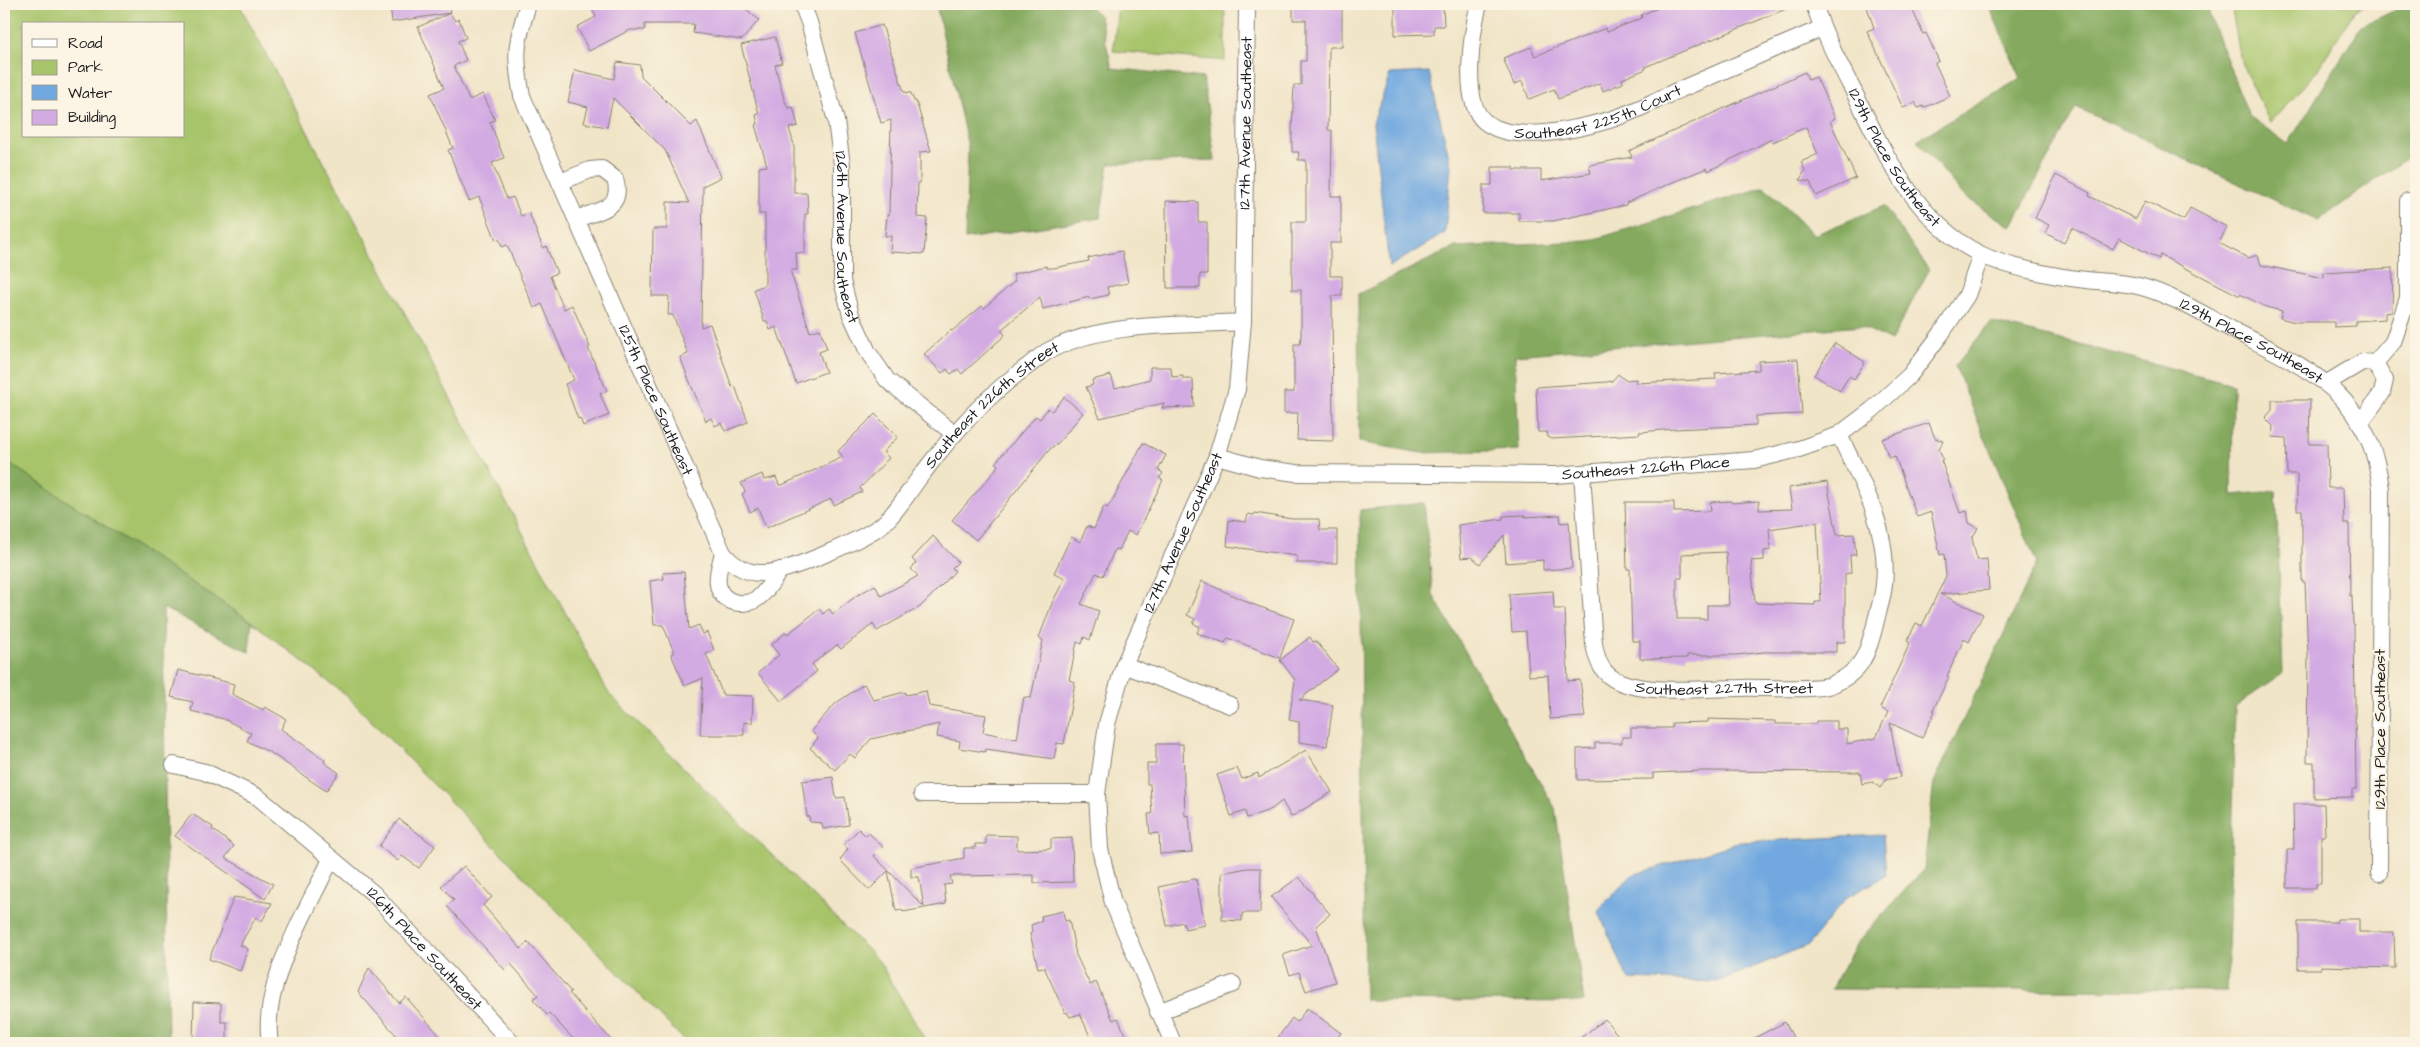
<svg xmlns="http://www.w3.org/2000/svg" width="2420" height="1047" font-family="'Architects Daughter',sans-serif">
	<rect width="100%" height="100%" fill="#fcf5e5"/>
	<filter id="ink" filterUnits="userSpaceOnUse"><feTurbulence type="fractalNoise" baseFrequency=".02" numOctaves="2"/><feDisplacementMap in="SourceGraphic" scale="10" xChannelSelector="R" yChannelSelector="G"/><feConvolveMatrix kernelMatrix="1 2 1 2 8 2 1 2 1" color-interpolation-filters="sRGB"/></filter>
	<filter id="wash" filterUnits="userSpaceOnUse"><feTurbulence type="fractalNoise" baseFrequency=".0096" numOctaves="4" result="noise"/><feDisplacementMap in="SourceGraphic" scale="20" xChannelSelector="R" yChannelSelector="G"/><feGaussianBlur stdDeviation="1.12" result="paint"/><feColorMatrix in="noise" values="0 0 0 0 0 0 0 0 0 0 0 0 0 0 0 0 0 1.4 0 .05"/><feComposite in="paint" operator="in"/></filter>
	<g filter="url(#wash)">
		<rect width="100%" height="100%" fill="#f1e5c8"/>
		<path fill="#a7c46a" stroke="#627043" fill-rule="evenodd" d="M4,4H239L609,694L879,961L927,1043H687L347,696L252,622L4,460ZM24,24H184V136H24Z
			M1122,4H1220L1225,13V61L1113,51L1118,6Z
			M2231,4H2366L2355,10L2316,72L2270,123L2241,62Z"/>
		<path fill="#85aa5e" stroke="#50633d" d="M936,4H1089L1100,17L1112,68L1203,78L1215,160L1109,164L1100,218L965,239L968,147Z
			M1988,4H2212L2209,15L2249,116L2288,144L2361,26L2409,4H2416V151L2318,221L2076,107L2011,227L1964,196L1917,140L2021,78Z
			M1765,187L1814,235L1884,206L1929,270L1891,341L1861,326L1515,355L1519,450L1421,453L1359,442L1358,294L1455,247L1589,241Z
			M1991,322L2233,384L2232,495L2276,491L2283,673L2235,707L2227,991L1831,989L1857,943L1924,869L1934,782L2037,563L1955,366Z
			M4,460L252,622L249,652L163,608L168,1043H4Z
			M1424,503L1433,595L1555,808L1584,1002L1365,1000L1360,510Z"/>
		<path fill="#71a8df" stroke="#46627e" d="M1429,72L1451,166L1445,233L1389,267L1373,123L1390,74Z
			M1883,835L1886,876L1847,897L1808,945L1717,982L1628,979L1598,910L1632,875L1741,842Z"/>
		<g id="blocks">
			<path fill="#d3abe3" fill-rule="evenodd" d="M390,4H449L450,13L455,21L459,19L466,38L458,41L466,60L454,66L469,100L483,94L495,120L490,122L504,158L492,163L507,199L513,197L521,216L529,213L543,248L546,246L557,273L550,276L564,309L572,305L590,347L588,348L607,391L600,394L609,415L583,426L580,418L578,419L565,384L574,380L542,304L534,308L507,245L502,247L499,239L496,240L479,197L469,201L448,150L453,148L430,94L444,88L418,27L450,13L392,22Z
				M590,4H745V8L759,20L742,40L693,33L694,24H645V30H630L589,51L577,27L596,17Z
				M1293,4H1342V47H1329L1328,130H1332L1331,196H1341V243H1330V276H1342V296H1332L1333,441L1297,440L1298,413H1284V392H1294V344H1300L1301,336V290H1292V222H1306V160H1298L1299,152H1292V130L1294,85H1301V61H1306V20H1293Z
				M1667,4H1798L1645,67L1646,69L1622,79L1623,83L1603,91L1600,83L1558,99L1554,89L1529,99L1522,81L1514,85L1503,58L1531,47L1535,56L1606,28L1607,32L1642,18L1641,15Z
				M1866,4H1910L1923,34L1926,33L1939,61L1935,63L1950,96L1923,108V106L1918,108L1915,102L1903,108L1867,31L1874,28Z
				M1443,5L1444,26H1434V34L1395,35V6Z
				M882,25L904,92L911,93L914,101H916L931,151L920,152V182H918L917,217L927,218L924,254L890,252L891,236H885L887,215H889L891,120L881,123L855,33Z
				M775,37L782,63L775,65L784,99L788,108L793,107L798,126L789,128L794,145V193H807L808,214H805V253H796L797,270H790L810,332L820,329L827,349L819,352L826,372L796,383L776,327L770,330L767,321H764L754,289L765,285V214H759V167L767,166L755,125L758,124L756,115L759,114L741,45Z
				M617,62L640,65L641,76L691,126L697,121L721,177L703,186L701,327L710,324L732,387L735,386L748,422L725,431L721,423L715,426L711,418L706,421L687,375L680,357L688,354L673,315H668L669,296H652L653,229H667V202L689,203L665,150L613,98L607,127L584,123L588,107L568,102L575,70L614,79Z
				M1805,72L1808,80L1816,77L1835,118L1830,121L1856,178L1816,196L1810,182L1800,180L1805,170L1801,162L1818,154L1806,127L1773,142L1772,139L1708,171L1707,168L1673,182L1626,203V205L1553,221H1519V213H1483V185H1492V167H1514V170H1541V181L1591,173L1589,165L1632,157L1629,151Z
				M2056,175L2090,193L2089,196L2136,219L2145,201L2184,220L2190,208L2227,227L2219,243L2248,258L2258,255L2261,265L2324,278V272L2393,268L2392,312L2385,313V319L2356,321V326L2334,327V322H2295L2280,318L2282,311L2266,307L2240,294V296L2160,255L2159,259L2119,238L2113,249L2072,228L2064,243L2045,233L2049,225L2035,218Z
				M1166,201L1198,202V222H1207V274H1200V288H1167Z
				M1122,251L1128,283L1107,287L1109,295L1089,299V297L1043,309L1040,297L1001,330L1005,335L962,374L958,369L951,374L947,369L942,373L924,354L951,330L952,331L982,306L984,308L1015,281L1013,274L1046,266L1047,268H1054L1089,261L1088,258Z
				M1835,343L1865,362L1854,379L1849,376L1840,391L1814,375Z
				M1798,359L1802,414L1756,416V425L1675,429L1639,432L1640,434L1552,439L1548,437L1547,432H1538L1536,387L1607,382L1612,381L1618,374L1625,380L1636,379V383L1716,379L1715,373L1759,370V361Z
				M1150,367H1171L1172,377L1183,376V379H1193L1194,407L1162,408L1164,403L1100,418L1086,387L1093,385L1092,380L1111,375L1115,388L1150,379Z
				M1064,397L1083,413L1058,443L1050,449L976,540L952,520L994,472L998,465L995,463L1036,416L1040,419L1048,408L1052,411Z
				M2272,400H2310L2309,444H2327L2328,488H2343L2344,524H2349L2350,596H2352L2353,624H2354L2356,789H2353V797L2314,798V762H2307L2308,655L2305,582H2302V510H2297V474H2287L2286,438L2272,437L2273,426L2265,418L2272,410Z
				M875,414L898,437L883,452L889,458L860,488L862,492L834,505L831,499L766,528L758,508L750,512L742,494L745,492L741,483L762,474L764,480L776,477L779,485H782L843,457L838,451Z
				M1929,423L1935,438L1943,441L1939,450L1943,459L1941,460L1960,513L1967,511L1969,523L1978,528L1972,538L1977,560L1987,559L1989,590L1940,594L1983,614L1969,642L1964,639L1947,676L1949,677L1933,710L1935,711L1922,738L1890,723L1900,777L1885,780L1880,788L1873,782L1862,784L1860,772L1703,771L1653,773V779L1577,780V749L1595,748V743H1622V737H1631V728H1672V723L1708,722V719L1775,721V724H1816V721H1837V729H1847V744L1876,738L1888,712L1880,708L1910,643L1907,641L1916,623L1922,626L1946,576L1944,554L1940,555L1931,512L1917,517L1895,456L1889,458L1882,439Z
				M1143,443L1166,455L1158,470L1163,473L1159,478L1163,480L1136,535L1128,531L1119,550L1115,549L1103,576L1096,573L1081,604L1099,611L1090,640L1084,637L1082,644L1077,642L1069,680L1075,682L1064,744L1057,743L1054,759L986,749L985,752L959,748L960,741L937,737L939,724L871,739L855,758L850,754L835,770L810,748L818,738L811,731L836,703L864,684L874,700L905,692L906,695L926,691L929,706L986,715L983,732L1017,739L1024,697L1031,698L1043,640L1039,638L1052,603L1065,578L1054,573L1071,537L1080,542L1087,526L1094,529L1104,506L1107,508L1112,501Z
				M1827,482L1837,535L1854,534L1856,555H1850L1851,573L1845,574V642H1836V652H1764L1736,655H1687V658L1640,659V641H1632L1630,569H1627L1625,502H1674V512L1711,511L1710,502L1731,501L1732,503L1759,501V510L1792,509L1789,488ZM1817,522L1821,602H1815V605L1755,603L1751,561L1764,560V551L1771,550L1769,529ZM1726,552L1729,605H1707V619H1677V578H1682V554Z
				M1255,513L1292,519H1319L1320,530H1337V563H1297V556L1227,546L1229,520L1246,522L1248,514L1254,515Z
				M1525,515V517L1560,515L1561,523L1569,522L1572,568L1543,570V560L1506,563L1504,535L1480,564L1472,557L1461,558L1458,525L1503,519V516Z
				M933,536L958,562L952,568L955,571L946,581L920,607L877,631L873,624L841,649L837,645L812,664L817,671L781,701L758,673L779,655L771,645L786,632L788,634L819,609L823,614L829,609L833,614L856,596L875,585L881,596L918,576L911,569L916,563L912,559Z
				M684,572L689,629L699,625L703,634L707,632L714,650L706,654L723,695L753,696L752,723L744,722V735H700L703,678L685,686L671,654L674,652L663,625H654L650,581L664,579L663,573Z
				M1202,581L1249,603L1294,619L1280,658L1228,638L1225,643L1197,633L1200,627L1193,623L1195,619L1187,615Z
				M1553,591L1554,609H1565L1568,681L1580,680L1585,717L1550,719L1548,675L1529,676L1526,631L1512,632L1509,594Z
				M1310,637L1313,642L1316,641L1338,669L1299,700L1333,705L1327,746L1299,742V722L1289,720L1295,680L1280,660Z
				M178,670L234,684L232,694L263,710L265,707L286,719L281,729L325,760L324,762L339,773L326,791L271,753L247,741L251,733L224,719L191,711L193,702L171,697Z
				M1156,744H1183L1185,816L1189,815L1192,852L1160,854L1159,833L1150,834L1148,814H1152L1150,784H1147V764H1156Z
				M1306,750L1332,792L1291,817L1282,801L1272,809L1247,818L1245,811L1231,816L1217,775L1237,768L1242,779L1258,773L1259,778Z
				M833,777L836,798L845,797L849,825L823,829L822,823L810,822L809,816L807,817L802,781Z
				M2293,804H2324L2325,836H2321V884H2316V888H2287V850H2294Z
				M192,814L213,827L212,829L234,846L225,858L273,884L265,899L175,836Z
				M399,819L435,846L419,868L402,856L398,861L379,846Z
				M859,829L866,836L869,833L883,847L874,856L924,907L919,877H911V868L964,858V848H975V844H986V835L1017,836V850L1049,849L1051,848V839L1072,838L1073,882L1034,883V875L950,876L952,884L944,885L946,904L903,912L902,910L896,911L888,871L869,890L840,860L848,849L843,845Z
				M464,866L492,897L483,905L521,949L528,942L571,992L569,993L614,1043H577L549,1013L547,1015L533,999L538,995L511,964L505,970L447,906L454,900L441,886Z
				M1247,868H1261L1260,913H1242V921L1222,920V873Z
				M1299,877L1330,914L1316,926L1335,982L1306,991L1299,972L1290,975L1283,955L1312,945L1271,897Z
				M1194,879H1196L1205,925L1185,929L1183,922L1167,926L1159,887Z
				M234,897L272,903L262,921L256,917L240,945L248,949L240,971L209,959Z
				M1063,911L1065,921L1069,920L1076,955L1090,985L1096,982L1113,1020L1118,1018L1129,1043H1093L1080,1014L1070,1017L1067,1012L1065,1013L1044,967L1038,968L1030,933L1032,932L1031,925L1042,921L1041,916Z
				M2337,919H2359V932H2394L2395,968L2321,966V969H2298V922H2337Z
				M369,968L399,1003L406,997L446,1043H403L358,992Z
				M194,1002L221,1003V1022H227V1042L193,1041Z
				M1307,1008L1341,1033L1334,1043H1274L1292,1018L1297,1022Z
				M1605,1019L1624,1043H1574Z
				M1785,1022L1796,1043H1745Z"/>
		</g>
	</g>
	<g filter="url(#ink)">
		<use href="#blocks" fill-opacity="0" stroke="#868072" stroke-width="1"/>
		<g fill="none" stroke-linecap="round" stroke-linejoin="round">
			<g stroke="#868072" stroke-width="18">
				<g id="minor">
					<path id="s1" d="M528,4C516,43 514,55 522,96L723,553C733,566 748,574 765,573C789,572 864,539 883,524C897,512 911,488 923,473C953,433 987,395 1028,366C1035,361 1042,354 1050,350C1107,321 1181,326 1243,322"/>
					<path id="s2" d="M802,4L809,22L836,121L842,165V281L851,315L868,352L887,380L953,433"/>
					<path id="s3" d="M1479,4C1472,31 1461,101 1484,121C1512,145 1578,129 1609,120C1633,113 1656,100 1679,90C1727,69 1774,49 1822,28"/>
					<path id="s4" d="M1814,4C1824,35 1839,63 1854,92C1884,153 1916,222 1980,254C2006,267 2057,277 2086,280C2104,282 2125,282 2142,287C2174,296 2204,315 2233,330C2310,370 2370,393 2381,489L2379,873"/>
					<path d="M560,182L590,170L602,169L615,179C624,209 599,210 577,219"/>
					<path d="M2375,363L2393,342L2408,298V201"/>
					<path d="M2327,383L2362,362L2375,363L2385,380L2382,393L2360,423"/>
					<path id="s5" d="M1217,456L1260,468L1296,473L1555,475L1754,460L1799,449L1839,435L1872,410L1910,375L1941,334L1967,295L1981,255"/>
					<path id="s6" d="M1582,473L1594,644C1597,661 1602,675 1620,682C1653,695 1704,688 1740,688C1760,687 1815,691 1831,685C1862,672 1867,655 1875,625C1878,611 1883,598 1884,584C1890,530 1862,482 1839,435"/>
					<path d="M723,553C721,562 716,574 718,584C720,603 744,608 758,598C767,591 774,579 780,570"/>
					<path d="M1124,665L1230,705"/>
					<path id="s7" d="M174,765L205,772L258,797L374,894L512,1043"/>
					<path d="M922,794H1097"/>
					<path d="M1158,1012L1233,984"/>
					<path d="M270,1043C260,985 307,911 331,859"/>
					<path id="s8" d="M1173,1043L1113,903L1100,849L1097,794L1107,724L1124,665L1217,456L1237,389L1243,322L1247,4"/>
				</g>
			</g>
			<use href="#minor" stroke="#fff" stroke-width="16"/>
		</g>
	</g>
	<g text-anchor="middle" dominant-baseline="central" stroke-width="4.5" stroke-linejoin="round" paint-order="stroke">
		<g font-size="16" fill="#1c1c1c" stroke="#fcf5e5">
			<text stroke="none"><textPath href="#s3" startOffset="241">Southeast 225th Court</textPath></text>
			<text stroke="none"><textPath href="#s8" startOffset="960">127th Avenue Southeast</textPath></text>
			<text stroke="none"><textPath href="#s4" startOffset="174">129th Place Southeast</textPath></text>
			<text stroke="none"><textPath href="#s2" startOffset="239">126th Avenue Southeast</textPath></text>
			<text stroke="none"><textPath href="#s4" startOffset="594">129th Place Southeast</textPath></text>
			<text stroke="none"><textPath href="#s1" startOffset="426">125th Place Southeast</textPath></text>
			<text stroke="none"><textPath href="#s1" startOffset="932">Southeast 226th Street</textPath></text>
			<text stroke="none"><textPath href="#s5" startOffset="431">Southeast 226th Place</textPath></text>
			<text stroke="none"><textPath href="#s8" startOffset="540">127th Avenue Southeast</textPath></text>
			<text stroke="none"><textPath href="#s6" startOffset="325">Southeast 227th Street</textPath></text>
			<text transform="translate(2380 729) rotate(-90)">129th Place Southeast</text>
			<text stroke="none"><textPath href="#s7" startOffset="316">126th Place Southeast</textPath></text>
		</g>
	</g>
	<rect width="2420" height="1047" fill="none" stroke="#fcf5e5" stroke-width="20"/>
	<rect x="22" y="22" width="162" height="115" fill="#fcf5e5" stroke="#a29e95"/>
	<rect x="32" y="39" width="25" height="8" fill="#ffffff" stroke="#a29e95"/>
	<text x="68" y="48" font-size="15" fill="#1c1c1c">Road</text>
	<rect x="32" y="60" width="25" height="15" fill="#a7c46a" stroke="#a29e95"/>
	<text x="68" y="72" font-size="15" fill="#1c1c1c">Park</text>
	<rect x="32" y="85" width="25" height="15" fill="#71a8df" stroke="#a29e95"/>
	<text x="68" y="98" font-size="15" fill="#1c1c1c">Water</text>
	<rect x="32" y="110" width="25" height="15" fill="#d3abe3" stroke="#a29e95"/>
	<text x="68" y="122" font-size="15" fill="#1c1c1c">Building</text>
</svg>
